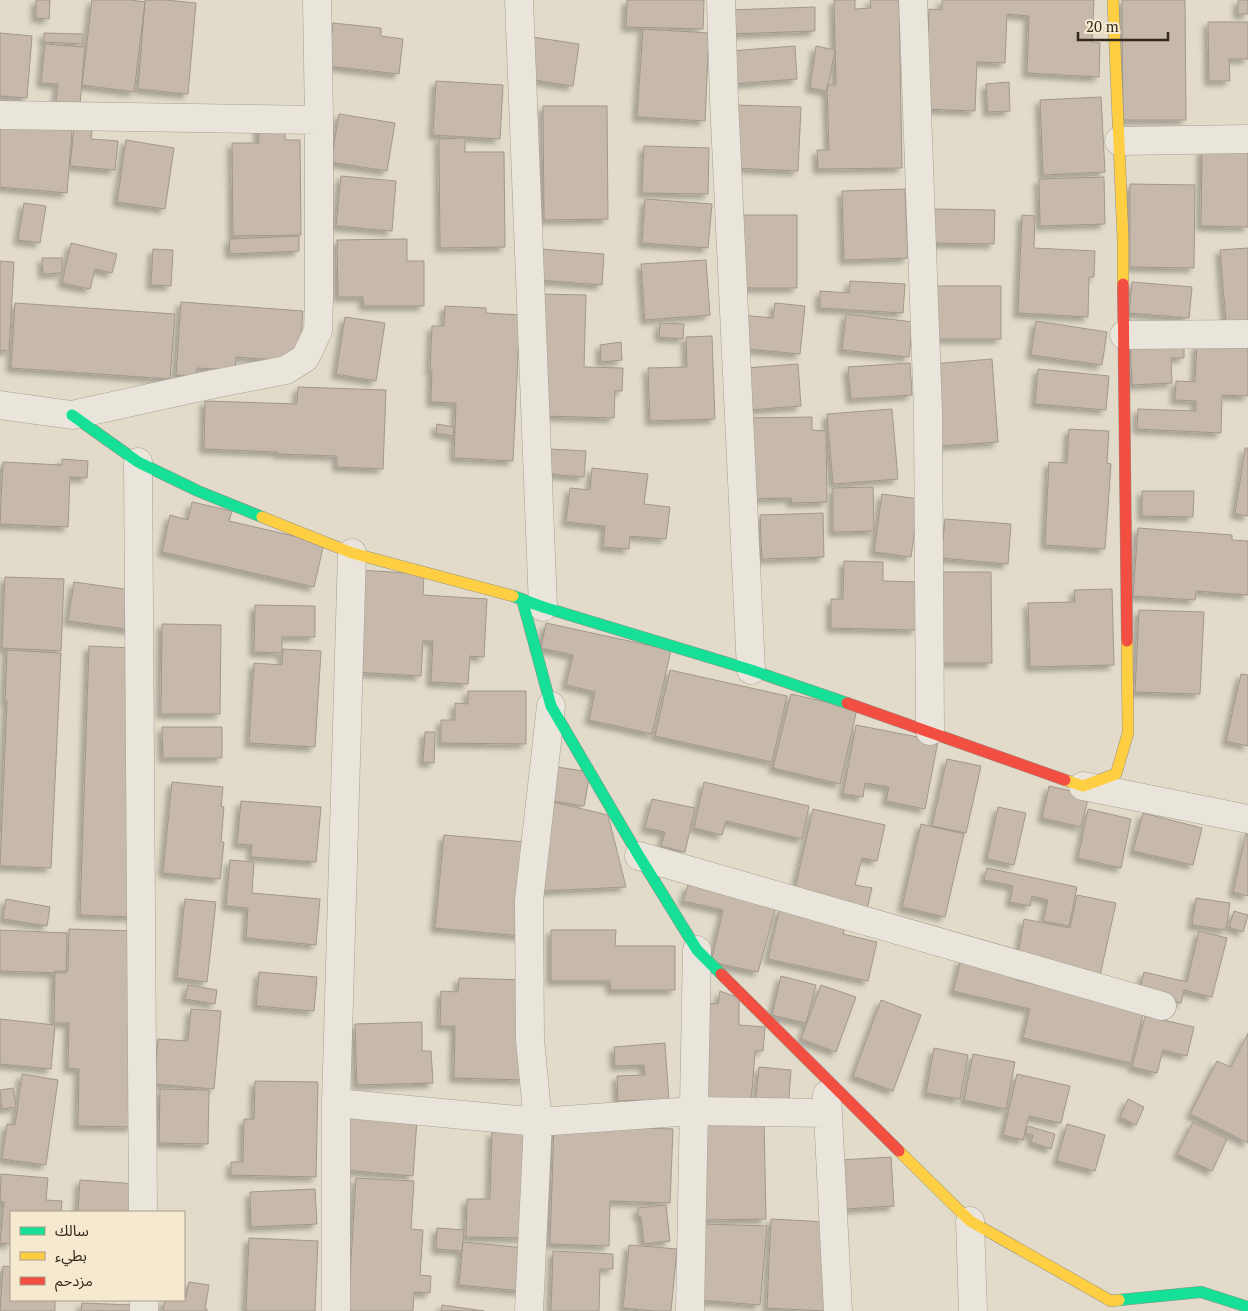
<svg xmlns="http://www.w3.org/2000/svg" width="1248" height="1311" font-family="'PT Serif','Noto Sans Arabic',serif">
	<defs>
		<filter id="shadow"><feDropShadow dx="-4.5" dy="4.5" stdDeviation="2.5" flood-color="#0004"/></filter>
	</defs>
	<rect width="100%" height="100%" fill="#e2dbca"/>
	<path fill="#c6b9ab" stroke="#a2978a" filter="url(#shadow)" d="M36,0H50L49,19L36,18Z
		M92,0H131L145,2L134,92L82,85Z
		M145,0H166L196,3L188,94L138,89Z
		M627,0H704L703,29L626,27Z
		M834,0H855V9L871,8L870,0H899L902,168L818,169L817,150H829L827,85H836Z
		M942,0H1094L1092,42L1100,43L1099,77L1027,73L1029,16L1007,14L1005,63L977,62L975,111L925,109L929,9L942,10Z
		M1122,0H1185L1186,120H1123Z
		M1238,0H1248V14H1238Z
		M815,7V31L730,34L729,10Z
		M1208,22H1248V59H1229L1230,81H1209Z
		M333,23L381,28V36L403,39L399,74L328,66Z
		M643,29L709,33L705,121L637,117Z
		M0,33L32,36L27,98L0,96Z
		M44,33L83,34V44L44,42Z
		M532,37L579,44L573,86L527,79Z
		M45,44L85,47L80,104L56,102L58,84L41,83Z
		M795,46L797,79L733,84L731,51Z
		M816,46L835,50L827,91L810,88Z
		M436,81L503,85L500,139L433,135Z
		M1009,82L1010,111L988,112L986,84Z
		M1101,97L1105,172L1043,175L1040,100Z
		M734,105L801,107L798,171L732,168Z
		M543,106H607L608,219L544,220Z
		M339,114L395,123L387,171L331,162Z
		M258,121H285V140H300L301,235L233,236L232,143H259Z
		M0,125L72,130L67,193L0,187Z
		M74,128L92,130L91,139L118,141L115,170L70,166Z
		M465,138V152H504L505,247L440,248L439,139Z
		M126,140L174,148L165,209L117,202Z
		M644,146L709,148L708,194L642,193Z
		M1202,149L1248,150V227L1201,226Z
		M341,176L396,181L392,231L336,226Z
		M1104,177L1105,224L1040,226L1039,179Z
		M1130,184L1195,185L1194,268L1130,267Z
		M905,189L908,258L844,260L842,191Z
		M645,199L712,204L708,248L642,243Z
		M24,203L46,206L40,243L18,240Z
		M934,209L995,210L994,244L934,243Z
		M736,215H797V288H736Z
		M1022,215L1035,216L1034,248L1095,251L1094,277H1089L1088,317L1018,313Z
		M299,236V251L230,254L229,239Z
		M407,239V261H424V306H364L363,297H338L337,240Z
		M71,243L117,254L112,273L95,269L90,289L62,283Z
		M1248,248V321L1226,322L1220,250Z
		M153,249L173,250L171,286L151,285Z
		M541,249L604,254L602,285L538,280Z
		M42,258H62V273L43,274Z
		M706,260L710,315L645,320L641,264Z
		M0,261L14,262L9,351L0,350Z
		M850,281L905,284L903,313L820,308V291L849,293Z
		M1132,282L1192,287L1189,318L1129,313Z
		M934,286H1001V339H934Z
		M541,294L586,295L584,367L623,368L622,391H615L614,418L543,416Z
		M181,302L303,311L299,362L236,357L235,370L197,368L196,376L176,375Z
		M15,303L175,314L170,379L11,368Z
		M775,303L805,306L800,354L737,348L741,315L773,318Z
		M445,306L486,308V313L520,315L513,461L454,458L456,403L431,402L432,370H430L432,326H444Z
		M846,314L913,322L909,357L842,350Z
		M345,317L385,323L376,381L336,374Z
		M1036,321L1107,332L1102,365L1031,355Z
		M660,323L684,324L683,339L659,337Z
		M712,336L715,419L650,421L648,368L687,367L686,337Z
		M1184,339V358H1171L1172,383L1132,385L1130,341Z
		M621,342L622,360L601,362L600,345Z
		M1197,344L1248,347V396L1222,395L1221,433L1137,429L1138,409L1196,411V401L1175,400L1176,381L1195,382Z
		M992,359L998,442L938,446L932,364Z
		M910,363L912,395L851,399L848,367Z
		M798,364L801,406L749,410L746,368Z
		M1038,369L1109,376L1106,410L1035,404Z
		M298,387L386,390L383,469L337,467V456L278,454V452L204,449L205,401L297,404Z
		M892,409L898,479L833,484L827,414Z
		M812,417V430L826,431L827,502L792,503L791,498L746,499L745,418Z
		M437,424L454,427L453,436L436,433Z
		M1069,429L1109,431L1107,463L1111,464L1105,549L1045,545L1049,462L1067,463Z
		M1245,448H1248V516L1235,514Z
		M550,449L586,451L584,477L549,474Z
		M62,459L88,461L87,478L70,477L68,527L0,524L3,462L62,465Z
		M592,468L648,474L644,504L670,507L666,539L630,536L629,549L603,547L605,526L566,522L570,488L590,490Z
		M873,487L874,531L833,532V488Z
		M1142,491H1194L1193,517L1142,516Z
		M882,494L919,499L911,557L874,552Z
		M192,502L232,511L229,521L324,543L314,587L162,552L170,515L188,520Z
		M823,513L824,557L762,559L760,515Z
		M945,519L1011,524L1008,564L941,558Z
		M1138,528L1232,535V540L1248,541V595L1196,591L1195,600L1133,596Z
		M844,561L883,562V581L918,582L916,630L831,628V599H843Z
		M359,570L424,574L423,595L487,599L484,657L470,656L468,684L431,682L433,641H423L421,676L354,672Z
		M940,572H991L992,663H941Z
		M5,577L64,579L61,651L2,648Z
		M74,582L138,591L132,630L68,621Z
		M1112,589L1114,665L1030,667L1028,603L1075,602L1074,590Z
		M255,605L315,606V637H282V653L254,652Z
		M1139,610L1204,612L1200,694L1135,692Z
		M546,623L671,650L652,734L589,720L595,692L566,685L573,655L541,648Z
		M162,624L221,625L220,714H161Z
		M89,646L132,648L136,917L80,915Z
		M283,649L321,651L315,747L249,743L254,663L282,665Z
		M7,650L61,653L51,868L0,866L7,701H5Z
		M670,670L787,696L772,762L655,736Z
		M1241,674L1248,675V746L1226,741Z
		M468,691H526V744L441,743V720H455V703L468,704Z
		M791,694L857,709L840,784L773,768Z
		M856,725L938,741L925,809L886,801L889,787L865,783L863,797L843,794Z
		M162,727H222V758H163Z
		M425,732H435L434,763L423,762Z
		M947,759L981,766L966,833L932,826Z
		M557,767L590,772L584,806L552,801Z
		M172,782L223,787L221,806L224,807L221,842H224L220,879L163,873Z
		M704,782L809,806L802,839L726,821L722,835L694,828Z
		M1049,786L1089,795L1081,827L1042,818Z
		M652,799L695,808L685,852L661,846L665,832L645,828Z
		M241,801L321,807L316,862L251,857L252,845L237,844Z
		M553,802L608,815L626,887L542,891Z
		M998,807L1026,813L1014,865L987,859Z
		M813,809L885,825L877,861L862,858L855,885L872,888L867,909L794,893Z
		M1088,809L1131,819L1121,868L1078,858Z
		M1143,813L1202,828L1193,865L1133,851Z
		M921,824L964,834L945,917L902,907Z
		M1247,829H1248V896L1233,892Z
		M444,835L526,842L523,936L435,928Z
		M230,860L254,862L252,893L320,899L316,945L246,938L248,908L226,906Z
		M987,868L1077,887L1069,926L1043,921L1048,900L1032,896L1030,906L1010,902L1013,886L984,880Z
		M688,885L776,906L758,972L711,962L723,910L683,901Z
		M1077,895L1116,903L1099,980L1018,956L1024,919L1070,928Z
		M1196,898L1230,903L1226,930L1192,925Z
		M6,899L50,907L47,926L3,919Z
		M185,899L216,902L207,982L177,978Z
		M780,908L846,923L843,934L877,942L868,981L768,959Z
		M1234,911L1248,915L1243,932L1229,927Z
		M69,929L135,931L132,1127L78,1126L79,1069L68,1068L69,1023H54L55,971H68Z
		M0,930L67,933L66,973L0,971Z
		M551,930H616L615,946H675V990H611L610,981H551Z
		M1199,931L1227,938L1212,997L1184,990L1181,1003L1139,993L1144,972L1187,982Z
		M961,959L1019,972L1017,980L1144,1010L1131,1063L1023,1038L1030,1009L953,991Z
		M259,972L317,977L314,1011L256,1006Z
		M781,976L816,985L806,1023L772,1015Z
		M459,978L527,980L524,1080L454,1078L455,1026H440L441,991L458,992Z
		M188,985L217,990L215,1004L185,999Z
		M821,985L856,997L836,1052L801,1039Z
		M720,991L739,998V1025L765,1027L763,1051H755L751,1103L694,1098L703,1003L718,1004Z
		M881,1000L921,1015L893,1091L853,1076Z
		M191,1009L221,1011L214,1089L154,1084L158,1039L188,1041Z
		M1145,1016L1194,1027L1187,1056L1163,1050L1157,1073L1132,1067Z
		M0,1019L55,1025L51,1069L0,1064Z
		M422,1022V1051H431L433,1083L357,1085L355,1024Z
		M1248,1033V1143L1190,1114L1217,1061L1231,1067Z
		M665,1043L669,1101L643,1102V1100L618,1101L617,1076L645,1075L644,1065L615,1066L614,1047Z
		M934,1048L968,1055L960,1099L926,1093Z
		M973,1054L1015,1062L1006,1109L964,1100Z
		M759,1067L791,1070L788,1110L755,1108Z
		M22,1074L58,1080L46,1165L2,1159L7,1124L15,1125Z
		M1017,1074L1070,1086L1061,1123L1029,1116L1023,1140L1003,1135Z
		M255,1081L318,1082L316,1177L231,1175V1162H243L244,1119H254Z
		M13,1088L16,1107L2,1109L0,1090Z
		M160,1089L209,1090L208,1144L159,1143Z
		M1128,1099L1144,1107L1136,1125L1120,1117Z
		M347,1113L417,1119L413,1176L343,1170Z
		M764,1118L766,1219L699,1220L698,1120Z
		M1193,1122L1227,1139L1212,1171L1177,1154Z
		M1067,1124L1105,1135L1095,1171L1057,1161Z
		M554,1125L673,1129L670,1203L610,1201L609,1246L550,1244Z
		M1028,1126L1055,1134L1051,1149L1031,1142L1033,1135L1025,1133Z
		M492,1132L533,1133L531,1238L466,1237L467,1199H490Z
		M891,1157L894,1206L845,1209L841,1160Z
		M1,1174L48,1178L46,1200L62,1201L61,1212H11V1244L0,1243L4,1202L0,1201Z
		M356,1178L414,1181L411,1229L423,1230L420,1275L431,1276L430,1293L414,1292L413,1311H348Z
		M80,1180L137,1184L135,1212H78Z
		M315,1189L317,1224L251,1227L250,1192Z
		M666,1205L670,1241L644,1244L641,1216L638,1217V1208Z
		M771,1219L828,1222L824,1311L767,1308Z
		M705,1224L767,1226L760,1305L699,1300Z
		M437,1228L464,1230L462,1251L436,1249Z
		M249,1238L318,1241L315,1311H246Z
		M463,1242L526,1248L522,1291L459,1285Z
		M629,1245L677,1249L671,1311H653L623,1308Z
		M553,1251L613,1254V1269H600L599,1311H551Z
		M3,1266L11,1267V1300H55V1311H0Z
		M189,1282L209,1285L205,1309H207V1311H163L165,1300H184V1297H186Z
		M82,1303L132,1305V1311H81Z
		M442,1305L484,1311H441Z"/>
	<g fill="none" stroke-linecap="round" stroke-linejoin="round">
		<g stroke="#a7a094" stroke-width="29">
			<path id="street" d="M519,0L543,607
				M721,0L724,100L751,670
				M913,0L928,412L930,731
				M0,115L319,120
				M1119,141L1248,139
				M1124,335L1248,334
				M0,405L72,415L209,385L286,370L305,358L318,331L319,298V120L317,0
				M138,462L143,1212
				M1083,786L1248,819
				M639,856L1162,1006
				M827,1095L838,1311
				M336,1103L538,1122L693,1111L827,1113
				M970,1221L973,1311
				M144,1300V1311
				M336,1311V1103L352,553
				M529,1311L538,1122L530,1040L529,901L551,706
				M690,1311L697,950"/>
		</g>
		<g stroke="#978f83" stroke-width="12">
			<path id="fast" d="M72,415L138,462L198,491L262,517
				M513,596L543,607L751,670L847,703
				M522,599L551,706L639,856L697,950L721,974
				M1119,1300L1201,1292L1248,1307"/>
		</g>
		<g stroke="#978f83" stroke-width="12">
			<path id="slow" d="M1113,0L1123,240V284
				M262,517L352,553L513,596
				M1065,780L1083,786L1116,774L1128,733L1127,641
				M899,1151L970,1221L1111,1301L1119,1300"/>
		</g>
		<g stroke="#978f83" stroke-width="12">
			<path id="jam" d="M1123,284L1127,641
				M847,703L1065,780
				M721,974L899,1151"/>
		</g>
		<use href="#street" stroke="#eae5db" stroke-width="28"/>
		<use href="#fast" stroke="#16e098" stroke-width="11"/>
		<use href="#slow" stroke="#ffcf43" stroke-width="11"/>
		<use href="#jam" stroke="#f24e42" stroke-width="11"/>
	</g>
	<rect x="10" y="1211" width="175" height="90" fill="#f5e9cf" stroke="#a89c87"/>
	<rect x="20" y="1227" width="25" height="8" fill="#16e098" stroke="#a89c87"/>
	<text x="55" y="1236" font-size="15" fill="#35281c">سالك</text>
	<rect x="20" y="1252" width="25" height="8" fill="#ffcf43" stroke="#a89c87"/>
	<text x="55" y="1261" font-size="15" fill="#35281c">بطيء</text>
	<rect x="20" y="1277" width="25" height="8" fill="#f24e42" stroke="#a89c87"/>
	<text x="55" y="1286" font-size="15" fill="#35281c">مزدحم</text>
	<path d="M1078 32v8h90v-8" fill="none" stroke="#35281c" stroke-width="2.5"/>
	<text x="1086" y="32" font-size="15" fill="#35281c" stroke="#f5e9cf" stroke-width="4" paint-order="stroke">20 m</text>
</svg>
